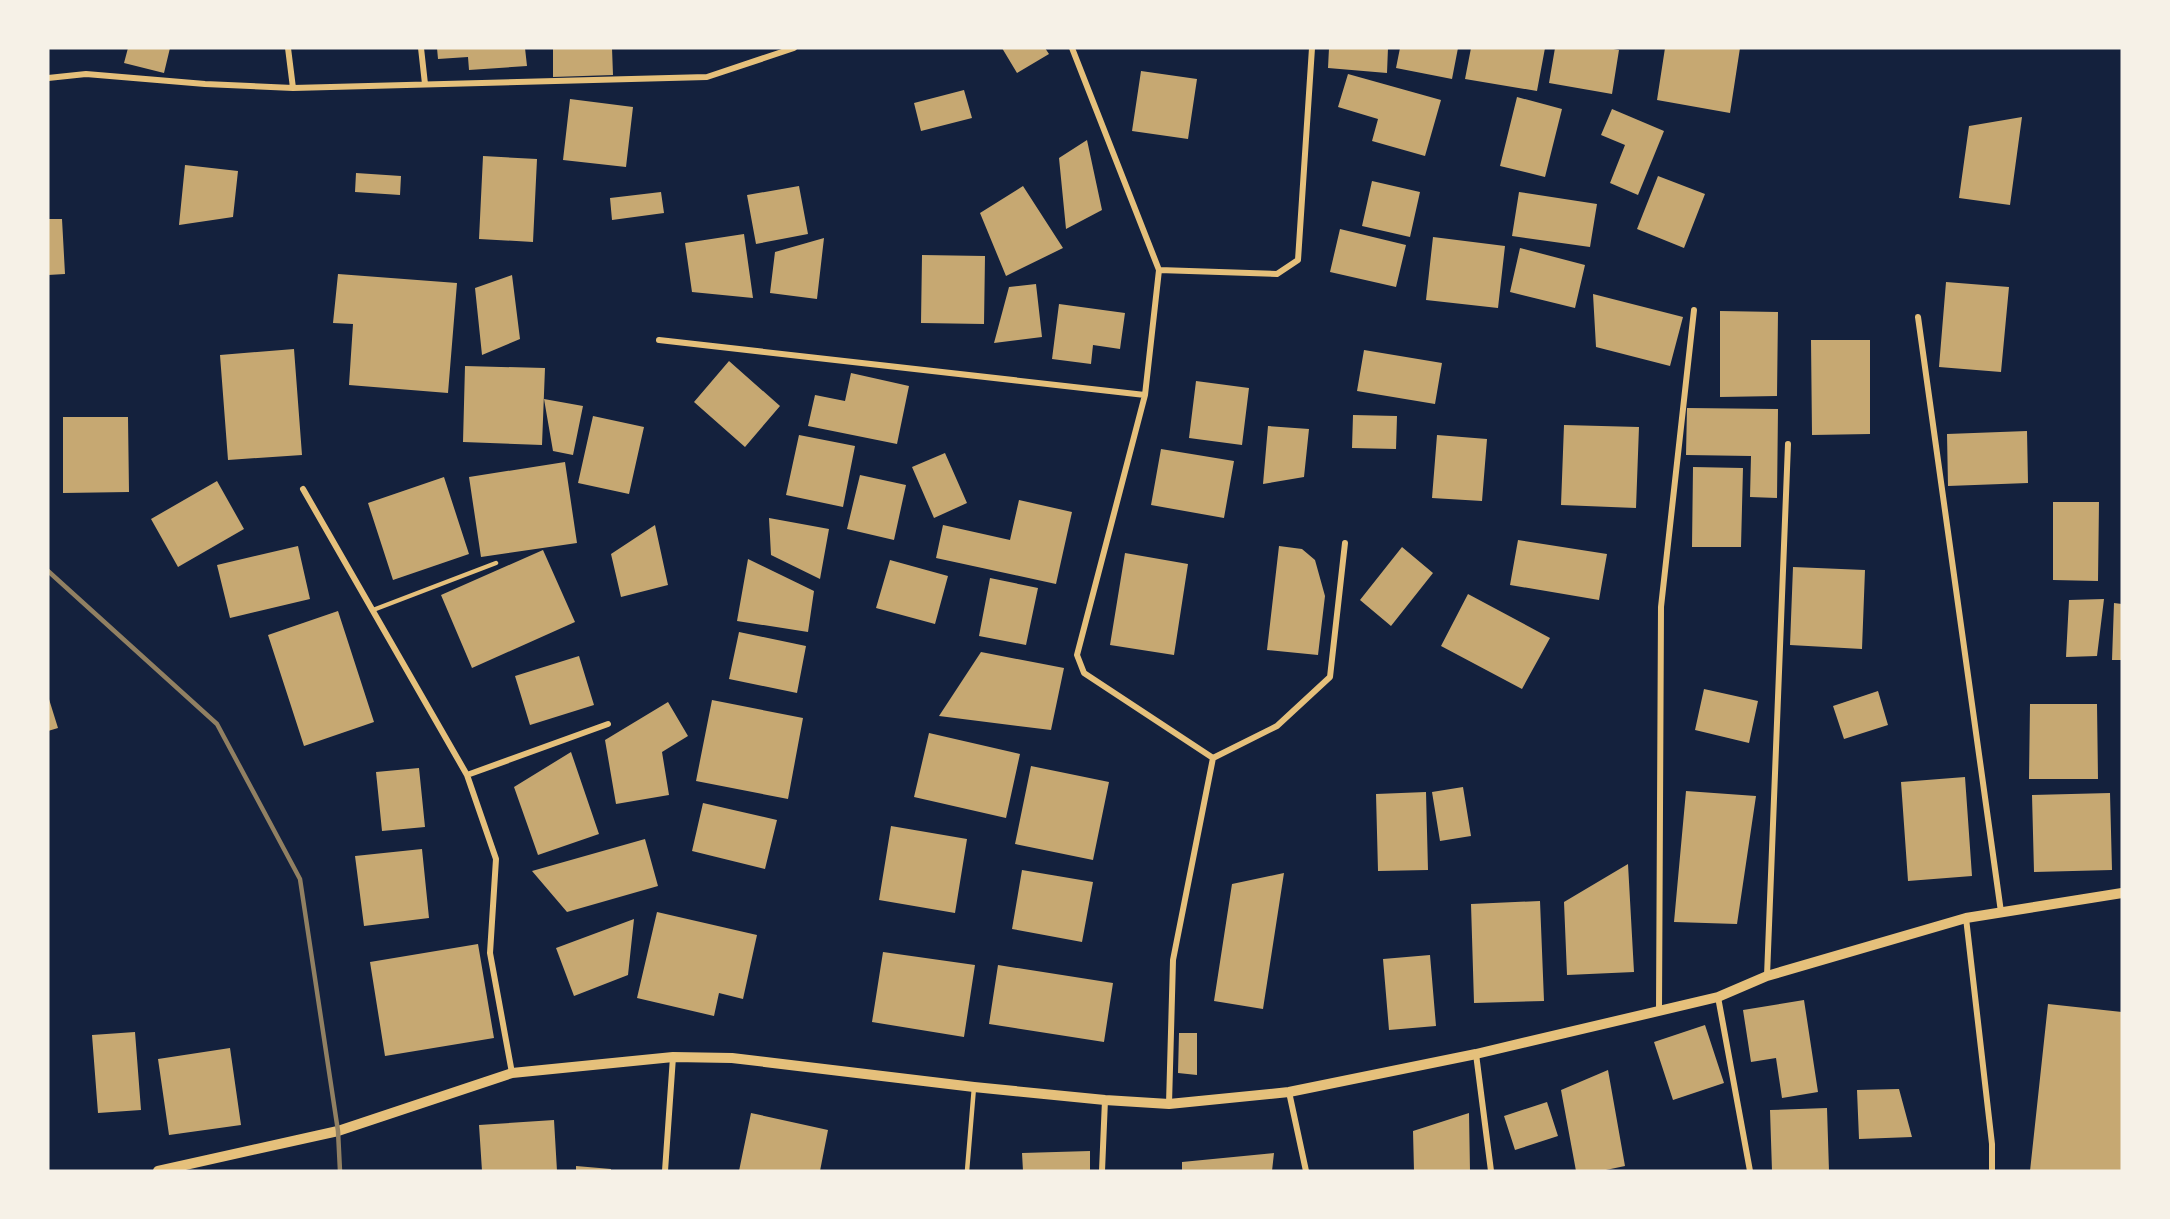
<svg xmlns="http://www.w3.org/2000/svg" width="2170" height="1219" font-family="Karla,sans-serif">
	<rect width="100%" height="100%" fill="#14213d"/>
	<path fill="#c6a872" d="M128,48H170L164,73L124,63Z
		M437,48H525L527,66L469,70L468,57L438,59Z
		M553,48H612L613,75L553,77Z
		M1002,48H1045L1049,54L1017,73Z
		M1329,48H1388L1387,73L1328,68Z
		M1400,48H1458L1452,79L1396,68Z
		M1471,48H1545L1537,91L1465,79Z
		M1555,48H1608L1619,50L1612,94L1549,83Z
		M1665,48H1740L1730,113L1657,100Z
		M1141,71L1197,79L1188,139L1132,131Z
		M1348,74L1441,100L1425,156L1372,141L1378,119L1338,107Z
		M964,90L972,118L921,131L914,103Z
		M1517,97L1562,109L1545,177L1500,166Z
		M570,99L633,107L626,167L563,160Z
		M1612,109L1664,131L1638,195L1610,183L1625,145L1601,135Z
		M2022,117L2010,205L1959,198L1969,126Z
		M1087,140L1102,210L1066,229L1059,158Z
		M483,156L537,159L533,242L479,239Z
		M185,165L238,171L233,217L179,225Z
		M356,173L401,176L400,195L355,192Z
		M1658,176L1705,194L1684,248L1637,229Z
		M1372,181L1420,192L1410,237L1362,226Z
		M799,186L808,234L756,244L747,195Z
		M1023,186L1063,248L1006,276L980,213Z
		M661,192L664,213L612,220L610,198Z
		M1519,192L1597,204L1590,247L1512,236Z
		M48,219H62L65,274L48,275Z
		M1340,229L1406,245L1396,287L1330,272Z
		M744,234L753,298L692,292L685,243Z
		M1433,237L1505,246L1498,308L1426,300Z
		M824,238L817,299L770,293L775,252Z
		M1520,248L1585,265L1575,308L1510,292Z
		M922,255L985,256L984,324L921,323Z
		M338,274L457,283L448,393L349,385L353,324L333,323Z
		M512,275L520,339L482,355L475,288Z
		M1946,282L2009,287L2001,372L1939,367Z
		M1036,284L1042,337L994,343L1009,287Z
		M1593,294L1683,317L1670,366L1596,347Z
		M1059,304L1125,313L1120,349L1093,345L1091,364L1052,359Z
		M1720,311L1778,312L1777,396L1720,397Z
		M1811,340H1870V434L1812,435Z
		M294,349L302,455L228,460L220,355Z
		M1364,350L1442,363L1435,404L1357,391Z
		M729,361L780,406L745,447L694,402Z
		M465,366L545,368L542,445L463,442Z
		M851,373L909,386L897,444L808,426L815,395L845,401Z
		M1196,381L1249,388L1242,445L1189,438Z
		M544,399L583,406L573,455L553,451Z
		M1687,408L1778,409L1777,498L1750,497L1751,456L1686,455Z
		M1353,415L1397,416L1396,449L1352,448Z
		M593,416L644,427L629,494L578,483Z
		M63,417H128L129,492L63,493Z
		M1564,425L1639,427L1636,508L1561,505Z
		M1268,426L1309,429L1304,477L1263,484Z
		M2027,431L2028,483L1948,486L1947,434Z
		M799,435L855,446L843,507L786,495Z
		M1437,435L1487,439L1482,501L1432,498Z
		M1161,449L1234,461L1224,518L1151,505Z
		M945,453L967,503L934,518L912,467Z
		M565,462L577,543L481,557L469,477Z
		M1693,467L1743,468L1741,547H1692Z
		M860,475L906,485L894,540L847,529Z
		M444,477L469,554L393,580L368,503Z
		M217,481L244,529L178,567L151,519Z
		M1019,500L1072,512L1056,584L936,558L943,525L1010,540Z
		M2053,502H2099L2098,581L2053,580Z
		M769,518L829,529L820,579L771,555Z
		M655,525L668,585L621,597L611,554Z
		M1518,540L1607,554L1599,600L1510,585Z
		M298,546L310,599L230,618L217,565Z
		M1279,546L1302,549L1315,560L1325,596L1318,655L1267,650Z
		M1402,547L1433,573L1391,626L1360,600Z
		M543,550L575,622L472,668L441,595Z
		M1125,553L1188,564L1174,655L1110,645Z
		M748,559L814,591L808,632L737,621Z
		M890,560L948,576L935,624L876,608Z
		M1793,567L1865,570L1862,649L1790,645Z
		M990,578L1038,588L1026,645L979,636Z
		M1468,594L1550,638L1522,689L1441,646Z
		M2104,599L2097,656L2066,657L2069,600Z
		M2114,603L2122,604V660H2112Z
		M338,611L374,722L304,746L268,635Z
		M739,632L806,646L797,693L729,679Z
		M981,652L1064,668L1051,730L939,716Z
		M579,656L594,705L530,725L515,676Z
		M1704,689L1758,701L1749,743L1695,730Z
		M1878,691L1888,725L1844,739L1833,706Z
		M48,696L58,728L48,731Z
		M712,700L803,718L788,799L696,781Z
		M668,702L688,736L662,752L669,795L616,804L605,740Z
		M2030,704H2097L2098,779H2029Z
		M929,733L1020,754L1006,818L914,797Z
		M571,752L599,834L538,855L514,787Z
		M1031,766L1109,782L1093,860L1015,844Z
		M419,768L425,827L382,831L376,772Z
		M1965,777L1972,876L1908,881L1901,782Z
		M1463,787L1471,836L1440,841L1432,792Z
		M1686,791L1756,796L1737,924L1674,922Z
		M1426,792L1428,870L1378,871L1376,794Z
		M2110,793L2112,870L2034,872L2032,795Z
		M703,803L777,820L765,869L692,851Z
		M891,826L967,839L955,913L879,900Z
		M645,839L658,886L567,912L532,871Z
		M422,849L429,918L364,926L355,856Z
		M1628,864L1634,972L1567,975L1564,902Z
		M1022,870L1093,882L1082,942L1012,929Z
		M1284,873L1263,1009L1214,1001L1232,884Z
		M1540,901L1544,1001L1474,1003L1471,904Z
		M657,912L757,935L743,999L719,993L714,1016L637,998Z
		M634,919L628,975L574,996L556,948Z
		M478,944L494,1038L385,1056L370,962Z
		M883,952L975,965L964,1037L872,1022Z
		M1430,955L1436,1026L1389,1030L1383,959Z
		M998,965L1113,983L1104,1042L989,1024Z
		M1804,1000L1818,1092L1782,1098L1776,1058L1751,1062L1743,1010Z
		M2048,1004L2122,1012V1171H2030Z
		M1705,1025L1724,1083L1673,1100L1654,1042Z
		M135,1032L141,1110L98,1113L92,1035Z
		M1179,1033H1197V1075L1178,1073Z
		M230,1048L241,1125L169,1135L158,1059Z
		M1608,1070L1625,1166L1601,1171H1576L1561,1090Z
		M1899,1089L1912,1137L1859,1139L1857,1090Z
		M1547,1102L1558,1136L1515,1150L1504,1116Z
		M1827,1108L1829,1171H1772L1770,1110Z
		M751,1113L828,1130L820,1171H739Z
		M1469,1113L1470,1171H1414L1413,1131Z
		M554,1120L557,1171H482L479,1125Z
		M1090,1151V1171H1023L1022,1153Z
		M1274,1153L1272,1171H1182V1162Z
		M576,1166L611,1169V1171H576Z"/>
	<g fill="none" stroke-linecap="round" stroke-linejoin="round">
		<path stroke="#e5c07b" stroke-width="4.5" d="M373,610L496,563
			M967,1171L974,1087"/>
		<path stroke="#e5c07b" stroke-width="6" d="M288,48L293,88
			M421,48L425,84
			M1072,48L1159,270L1145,395L1077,655L1084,673L1213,758
			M48,78L86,74L205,84L293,88L707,77L794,48
			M1159,270L1277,274L1298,260L1312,48
			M1918,317L2001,912
			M659,340L1145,395
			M303,489L467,775L496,859L490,953L512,1073
			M1213,758L1277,726L1330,677L1345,543
			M467,775L608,724
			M1966,918L1992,1144V1171
			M1767,976L1788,444
			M1718,997L1750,1171
			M1659,1010L1661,607L1694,310
			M1476,1054L1491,1171
			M1289,1092L1306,1171
			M1169,1104L1173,960L1213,758
			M665,1171L673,1057
			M1102,1171L1105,1100"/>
		<path stroke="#e5c07b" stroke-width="10" d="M158,1171L338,1131L512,1073L673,1057L732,1058L974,1087L1105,1100L1169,1104L1289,1092L1476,1054L1718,997L1767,976L1966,918L2122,893"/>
		<path stroke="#918062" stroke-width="4.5" d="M48,571L217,724L300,879L338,1131L340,1171"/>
	</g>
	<rect width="2170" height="1219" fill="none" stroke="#f6f1e7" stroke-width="99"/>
</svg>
